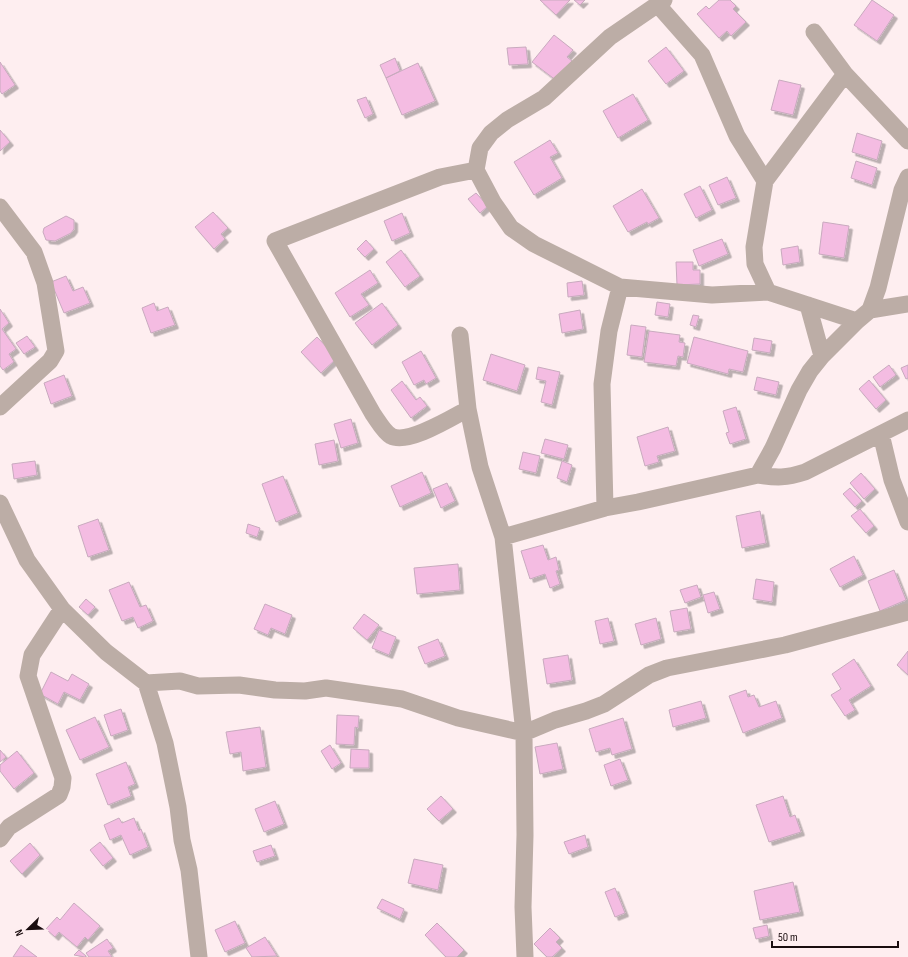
<svg xmlns="http://www.w3.org/2000/svg" width="908" height="957" font-family="'Sofia Sans Condensed',sans-serif">
	<defs>
		<filter id="shadow"><feDropShadow dx="3.5" dy="3.5" stdDeviation="0" flood-color="#0004"/></filter>
	</defs>
	<rect width="100%" height="100%" fill="#feeef0"/>
	<path fill="#f4bce2" stroke="#c8aabe" filter="url(#shadow)" d="M540,0H570L556,15Z
		M574,0H585L580,5Z
		M719,0H730L736,6L733,9L746,22L731,36L727,31L719,38L697,14L706,6L709,9Z
		M872,0L894,15L877,41L854,25Z
		M554,35L573,50L567,57L572,61L557,81L532,62Z
		M526,47L528,64L509,65L507,48Z
		M666,47L684,71L666,84L648,61Z
		M395,58L400,71L386,78L380,65Z
		M0,62L15,85L2,94L0,91Z
		M418,63L435,101L402,115L386,78Z
		M779,80L801,85L793,115L771,110Z
		M633,94L648,120L618,138L603,111Z
		M366,97L373,114L365,118L357,100Z
		M0,130L10,142L0,151Z
		M857,133L882,141L877,160L852,152Z
		M550,140L558,153L550,157L562,178L534,195L514,162Z
		M856,161L877,168L872,185L851,178Z
		M727,177L736,198L718,205L709,185Z
		M700,186L712,210L696,218L684,194Z
		M642,189L659,218L648,224L647,222L628,232L613,206Z
		M476,193L488,206L480,213L468,199Z
		M213,212L228,228L221,234L225,239L214,249L195,227Z
		M402,213L410,233L392,241L384,221Z
		M66,216L74,220V229L71,233L55,241L46,240L43,232L44,228Z
		M823,222L849,226L844,258L819,254Z
		M722,239L728,254L699,266L693,250Z
		M366,240L374,249L365,257L357,249Z
		M798,246L800,262L783,265L781,249Z
		M401,250L420,276L405,287L386,262Z
		M676,262H693V270H700V284L677,285Z
		M370,270L378,283L361,294L369,305L350,317L335,293Z
		M66,276L73,291L83,287L90,303L64,313L51,282Z
		M582,281L584,295L568,297L567,283Z
		M657,302L670,304L668,317L655,315Z
		M154,303L157,311L168,307L175,325L151,333L142,308Z
		M382,303L398,325L372,345L355,323Z
		M0,309L9,323L2,329L16,349L9,354L14,362L3,370L0,366Z
		M580,310L583,329L562,333L559,314Z
		M693,315L699,316L696,327L690,325Z
		M631,325L646,327L642,357L627,355Z
		M649,331L680,335L679,342L685,343L683,357L678,356L676,366L644,362Z
		M27,336L35,347L24,354L16,343Z
		M317,337L337,358L321,373L301,352Z
		M694,337L748,351L743,372L729,369L728,374L687,363Z
		M754,338L772,341L770,353L752,350Z
		M421,351L436,378L426,384L424,380L414,385L402,362Z
		M491,354L525,365L517,391L483,380Z
		M889,365L896,375L880,387L873,377Z
		M908,365V378L906,379L901,368Z
		M538,367L560,372L552,405L541,402L546,381L536,379Z
		M64,375L72,396L51,404L44,383Z
		M757,377L779,382L776,395L754,390Z
		M869,380L886,400L876,409L859,389Z
		M402,381L416,400L420,397L427,406L411,418L391,390Z
		M736,407L746,439L730,444L726,433L729,432L723,411Z
		M351,419L358,443L341,448L334,424Z
		M668,427L675,451L657,456L659,462L645,466L637,437Z
		M545,439L568,445L564,459L541,453Z
		M334,440L338,461L319,465L315,444Z
		M523,452L540,456L536,473L519,469Z
		M35,461L37,475L14,479L12,464Z
		M562,461L572,465L567,482L557,478Z
		M422,472L431,493L400,507L391,486Z
		M861,473L875,489L864,499L850,483Z
		M283,476L298,513L276,522L262,484Z
		M447,483L455,501L441,508L433,489Z
		M850,488L862,501L855,507L843,494Z
		M860,509L874,526L866,533L851,516Z
		M760,511L766,543L742,548L736,516Z
		M98,519L109,550L88,557L78,526Z
		M248,524L260,528L257,537L246,533Z
		M543,545L548,560L556,557L559,570L556,571L560,584L550,588L545,574L530,579L521,551Z
		M854,556L863,575L840,587L830,569Z
		M458,564L460,590L417,594L414,568Z
		M894,570L906,600L880,611L868,581Z
		M756,579L774,582L772,602L753,599Z
		M129,582L140,607L146,605L153,621L138,628L133,617L122,621L109,590Z
		M697,585L701,597L685,603L680,590Z
		M714,592L720,609L708,613L703,595Z
		M86,599L95,607L88,615L79,607Z
		M265,604L292,615L285,634L271,628L268,635L254,629Z
		M687,608L691,629L674,632L670,611Z
		M364,614L379,625L367,640L353,628Z
		M608,618L614,641L600,644L595,621Z
		M656,618L661,639L641,645L635,624Z
		M379,630L396,637L389,655L372,648Z
		M438,639L445,656L425,664L418,647Z
		M908,651V675L897,665Z
		M568,655L572,680L547,684L543,659Z
		M854,659L871,686L849,700L855,710L845,716L831,695L841,689L832,674Z
		M51,672L68,681L72,674L89,684L80,700L64,692L58,704L40,694Z
		M746,690L748,697L754,695L759,707L776,701L782,718L743,733L729,696Z
		M701,701L706,718L673,727L669,710Z
		M121,709L128,730L111,736L104,715Z
		M337,715L359,716L358,728L355,727L354,745L336,744Z
		M95,717L109,747L80,760L66,730Z
		M623,718L632,749L612,755L610,748L596,752L589,729Z
		M260,727L266,767L243,771L241,752L230,754L226,732Z
		M557,743L563,769L540,774L535,747Z
		M330,745L341,763L332,769L321,751Z
		M351,749L369,750V768H350Z
		M0,750L6,757L0,762Z
		M17,751L34,773L14,789L0,771V765Z
		M620,759L628,780L611,786L604,765Z
		M126,762L135,784L128,787L131,796L108,805L96,774Z
		M441,796L453,809L439,821L427,809Z
		M783,796L790,817L795,815L801,832L769,842L756,805Z
		M275,801L284,824L264,832L255,809Z
		M119,818L122,823L134,818L139,831L141,829L148,847L130,855L121,835L110,840L104,825Z
		M585,835L588,847L569,854L564,842Z
		M100,842L113,858L103,866L90,850Z
		M30,843L40,855L22,874L10,861Z
		M271,845L275,856L257,862L253,851Z
		M414,859L443,865L438,890L408,883Z
		M793,882L800,912L760,920L754,891Z
		M615,888L625,913L615,917L605,892Z
		M382,899L404,909L400,919L377,908Z
		M74,903L100,926L88,940L85,937L77,947L59,932L55,937L46,929L57,917L60,920Z
		M235,921L245,943L225,952L215,930Z
		M437,923L464,950L457,957H446L425,935Z
		M767,925L769,936L756,939L753,928Z
		M550,928L560,938L556,942L562,948L552,957H547L534,944Z
		M265,937L277,956L252,957L246,948Z
		M107,939L113,948L108,951L112,957H89L86,953Z
		M21,945L37,957H13Z
		M79,950L86,956L85,957L74,955Z"/>
	<g fill="none" stroke-linecap="round" stroke-linejoin="round">
		<path stroke="#bcada6" stroke-width="17" d="M664,0L610,37L544,98L507,120L491,133L480,148L476,170L493,202L511,228L534,244L620,287L712,295L768,292L857,321
			M657,4L702,55L737,136L765,181L754,247L755,264L768,292
			M814,32L845,74L908,141
			M765,181L845,74
			M0,207L34,252L45,283L56,351L50,361L0,407
			M808,305L822,356
			M870,310L878,288L902,190L908,177
			M460,335L468,409L480,467L503,537L524,733L525,835L523,907L525,957
			M468,409C451,418 408,445 391,436C384,432 378,421 373,414L275,241L440,177L476,170
			M881,434L892,480L908,522
			M758,475L773,448L799,390L810,371L822,356L857,321L870,310L908,304
			M0,503L27,560L62,609L106,652L146,683L165,743L178,807L182,840L189,870L199,957
			M605,508L602,384L609,331L620,287
			M503,537L605,508L638,502L758,475C777,478 786,478 805,472L908,420
			M146,683L180,681L198,686L239,685L275,690L305,691L326,688L402,699L458,718L524,733L555,720L586,711L604,704L649,675L667,668L785,645L908,612
			M0,839L9,827L59,795L62,787L63,778L28,676L32,655L62,609"/>
	</g>
	<g transform="translate(28 929) rotate(247)" stroke="#feeef0" stroke-width="3" paint-order="stroke">
	<path d="M0-3L7 15L0 10L-7 15Z" fill="#190c0e"/>
	<text y="-6" font-size="11" font-weight="bold" text-anchor="middle" fill="#190c0e">N</text>
	</g>
	<path d="M772 941v6h126v-6" fill="none" stroke="#190c0e" stroke-width="2"/>
	<text x="778" y="941" font-size="12" fill="#190c0e" stroke="#feeef0" stroke-width="3" paint-order="stroke">50 m</text>
</svg>
